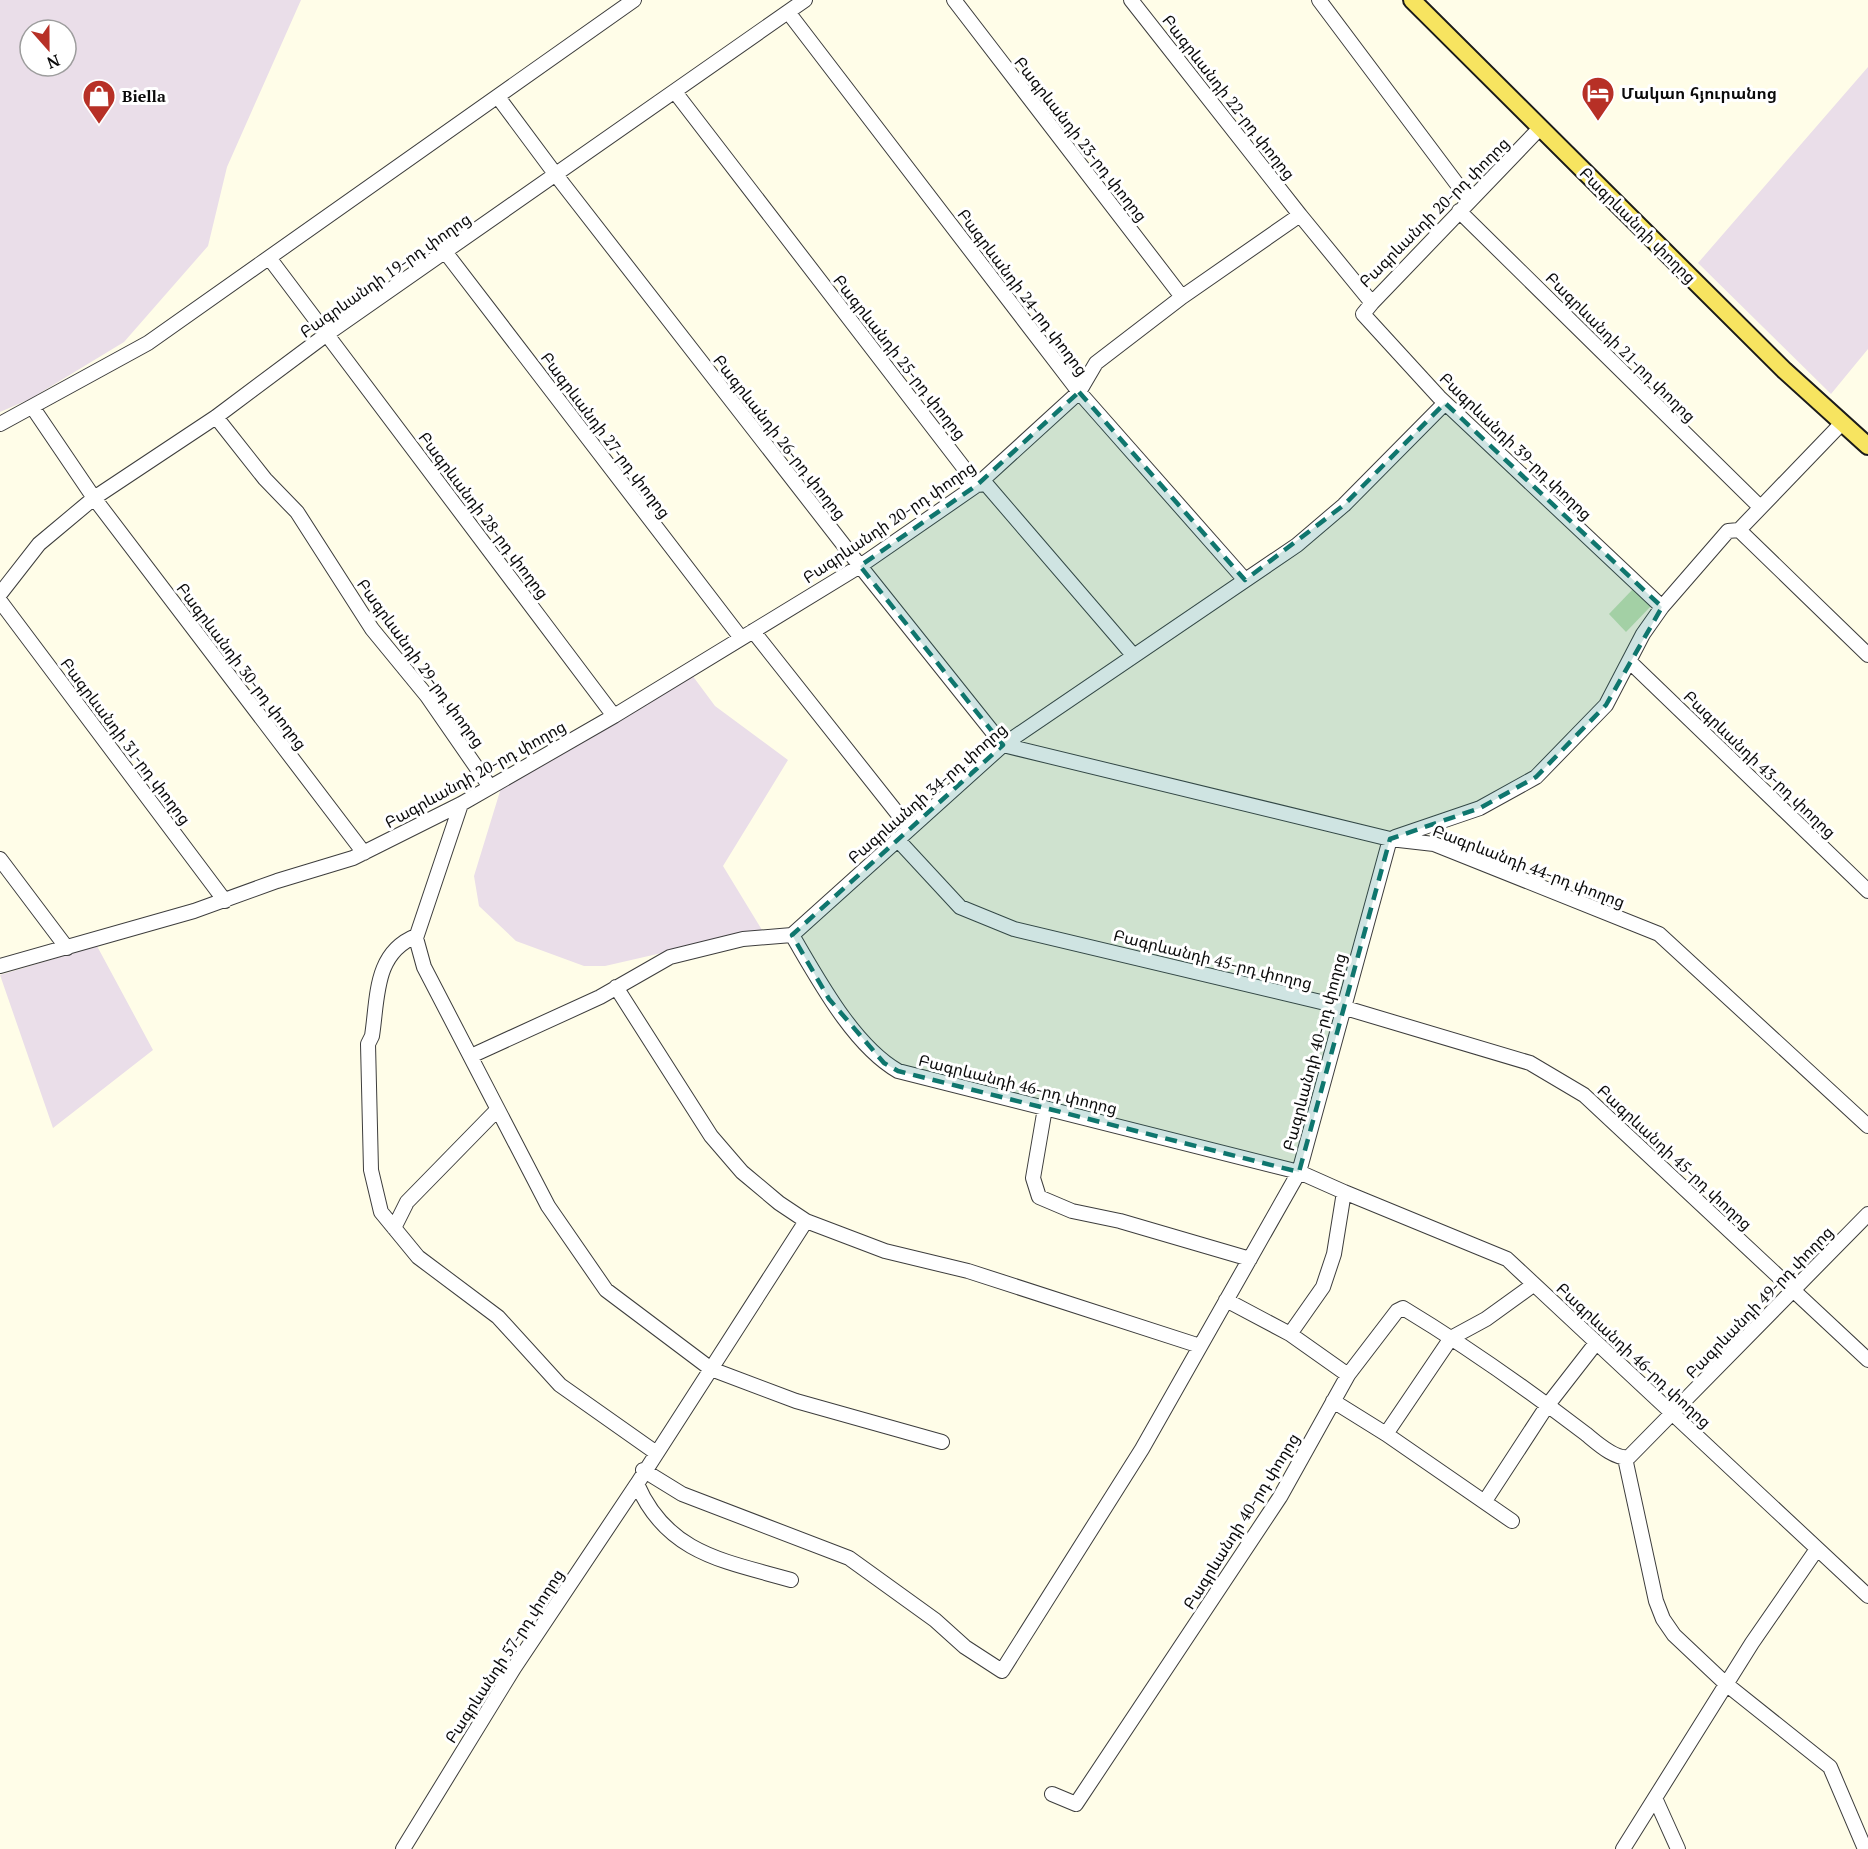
<svg xmlns="http://www.w3.org/2000/svg" width="1868" height="1849" font-family="'PT Serif','Noto Sans Armenian',serif">
	<rect width="100%" height="100%" fill="#fffde8"/>
	<path fill="#eadee9" fill-rule="evenodd" d="M0,0H301L227,167L208,246L124,342L30,399L0,412ZM30,30H66V66H30Z
		M1868,67V349L1831,394L1698,263Z
		M692,675L715,706L788,760L723,866L762,930L605,966H584L516,941L479,906L474,876L501,788Z
		M97,946L153,1050L53,1128L0,975Z"/>
	<path fill="#c8e7b3" d="M1633,589L1651,606L1626,632L1609,614Z"/>
	<g fill="none" stroke-linecap="round" stroke-linejoin="round">
		<g stroke="#3d3d3d" stroke-width="16">
			<path id="minor" d="M954,0L1182,297
				M1131,0L1300,215
				M1319,0L1469,200
				M788,12L1079,392L1245,580
				M675,92L977,485L986,484L1133,655
				M498,97L556,175L860,566L1003,745L1390,839L1434,844L1659,934L1868,1126
				M1459,211L1760,507
				M446,253L741,638
				M270,259L614,716
				M1372,303L1363,314L1439,397L1662,607
				M33,408L94,498L364,853
				M216,417L265,479L297,512L372,629L427,696L490,787
				M0,424L148,343L634,0
				M1739,530L1868,655
				M0,594L39,544L94,498L216,417L327,334L805,0
				M0,601L225,901
				M753,631L909,828
				M1629,661L1868,891
				M461,804L416,938L424,967L548,1206L606,1290L711,1369L637,1484C667,1554 725,1561 791,1580
				M1395,837L1480,808L1536,777L1606,705L1643,634L1662,607L1728,531L1739,530L1842,423
				M897,839L960,907L1014,929L1342,1007L1530,1063L1584,1095L1868,1360
				M0,859L67,948
				M416,936C374,953 378,997 372,1036L368,1044L371,1170L381,1212L418,1257L498,1317L560,1385L655,1452
				M0,966L194,911L277,881L353,858L461,804L614,716L860,566L977,485L1079,392L1096,363L1182,297L1300,215L1372,303L1540,128
				M616,987L711,1136L742,1172L779,1203L806,1221L885,1251L968,1271L1200,1346
				M471,1056L600,997L670,957L743,939L792,935L1003,745L1297,545L1344,505L1445,403
				M1045,1108L1033,1178L1039,1197L1072,1211L1120,1221L1250,1259
				M1344,1192L1507,1259L1868,1596
				M806,1221L711,1369L796,1401L942,1442
				M394,1228L407,1202L496,1111
				M1226,1300L1290,1334
				M1348,1375L1397,1311L1403,1308C1466,1346 1527,1389 1586,1434C1596,1442 1615,1460 1629,1457L1868,1214
				M1333,1401L1386,1434
				M1625,1458L1656,1601L1663,1619L1674,1635L1726,1684L1830,1767L1865,1849
				M643,1470L682,1494L849,1558L935,1620L965,1647L1002,1671L1142,1449L1299,1172L898,1071C853,1045 818,979 792,935
				M1485,1501L1547,1406L1596,1343
				M1512,1521L1386,1434L1451,1338L1486,1319L1533,1285
				M1052,1794L1076,1804L1280,1497L1348,1375L1290,1334L1323,1287L1334,1254L1344,1192L1299,1172L1390,839
				M1655,1798L1678,1849
				M403,1849L514,1668L637,1484
				M1623,1849L1752,1643L1817,1549"/>
		</g>
		<g stroke="#1b1b1b" stroke-width="20">
			<path id="major" d="M1412,0L1784,370L1868,446"/>
		</g>
		<use href="#minor" stroke="#fff" stroke-width="14"/>
		<use href="#major" stroke="#f7e460" stroke-width="16"/>
	</g>
	<path fill="#0f766e" fill-opacity="0.2" stroke="#0f766e" stroke-width="4.5" stroke-dasharray="12 8" stroke-linejoin="round" d="M1079,392L1245,580L1344,505L1445,403L1662,607L1606,705L1536,777L1480,808L1390,839L1299,1172L898,1071L884,1063L829,999L792,935L1003,745L860,566L977,485Z"/>
	<defs>
		<g id="hotel-pin" transform="scale(1.725)"><path d="M0 17L-7.5 6A9.5 9.5 0 1 1 7.5 6Z" fill="#b73026" stroke="#fff"/><path d="M-6-4.5h1.5V1H6V5H4.5V3h-9V5H-6ZM-4 0a1.8 1.8 0 1 1 3.6 0ZM.5 0V-2.5h3Q6-2.5 6 0Z" fill="#fff"/></g>
		<g id="shop-pin" transform="scale(1.725)"><path d="M0 17L-7.5 6A9.5 9.5 0 1 1 7.5 6Z" fill="#b73026" stroke="#fff"/><path d="M-5-2.5h2.3a2.7 3.5 0 0 1 5.4 0H5L5.5 6h-11ZM-1.5-2.5h3a1.5 2.3 0 0 0-3 0Z" fill="#fff"/></g>
	</defs>
	<g fill-rule="evenodd">
		<use href="#hotel-pin" x="1598" y="93"/>
		<use href="#shop-pin" x="99" y="96"/>
	</g>
	<g text-anchor="middle" dominant-baseline="central" stroke-width="6" stroke-linejoin="round" paint-order="stroke">
		<g font-size="16" font-weight="bold" fill="#0a0a0a" stroke="#fff" text-anchor="start">
			<text x="1621" y="93">Մակաո հյուրանոց</text>
			<text x="122" y="96">Biella</text>
		</g>
		<g font-size="16" fill="#0a0a0a" stroke="#fff">
			<text transform="translate(1229 97) rotate(52)">Բագրևանդի 22-րդ փողոց</text>
			<text transform="translate(1081 139) rotate(52)">Բագրևանդի 23-րդ փողոց</text>
			<text transform="translate(1434 212) rotate(-45)">Բագրևանդի 20-րդ փողոց</text>
			<text transform="translate(1638 225) rotate(45)">Բագրևանդի փողոց</text>
			<text transform="translate(385 275) rotate(-35)">Բագրևանդի 19-րդ փողոց</text>
			<text transform="translate(1023 292) rotate(53)">Բագրևանդի 24-րդ փողոց</text>
			<text transform="translate(1621 347) rotate(45)">Բագրևանդի 21-րդ փողոց</text>
			<text transform="translate(900 357) rotate(52)">Բագրևանդի 25-րդ փողոց</text>
			<text transform="translate(606 435) rotate(53)">Բագրևանդի 27-րդ փողոց</text>
			<text transform="translate(780 437) rotate(52)">Բագրևանդի 26-րդ փողոց</text>
			<text transform="translate(1516 446) rotate(44)">Բագրևանդի 39-րդ փողոց</text>
			<text transform="translate(484 515) rotate(53)">Բագրևանդի 28-րդ փողոց</text>
			<text transform="translate(889 522) rotate(-34)">Բագրևանդի 20-րդ փողոց</text>
			<text transform="translate(421 663) rotate(54)">Բագրևանդի 29-րդ փողոց</text>
			<text transform="translate(242 666) rotate(53)">Բագրևանդի 30-րդ փողոց</text>
			<text transform="translate(126 741) rotate(53)">Բագրևանդի 31-րդ փողոց</text>
			<text transform="translate(1760 764) rotate(44)">Բագրևանդի 43-րդ փողոց</text>
			<text transform="translate(475 774) rotate(-29)">Բագրևանդի 20-րդ փողոց</text>
			<text transform="translate(927 793) rotate(-41)">Բագրևանդի 34-րդ փողոց</text>
			<text transform="translate(1529 866) rotate(21)">Բագրևանդի 44-րդ փողոց</text>
			<text transform="translate(1213 959) rotate(14)">Բագրևանդի 45-րդ փողոց</text>
			<text transform="translate(1314 1052) rotate(-75)">Բագրևանդի 40-րդ փողոց</text>
			<text transform="translate(1018 1084) rotate(14)">Բագրևանդի 46-րդ փողոց</text>
			<text transform="translate(1675 1157) rotate(43)">Բագրևանդի 45-րդ փողոց</text>
			<text transform="translate(1759 1302) rotate(-46)">Բագրևանդի 49-րդ փողոց</text>
			<text transform="translate(1634 1355) rotate(43)">Բագրևանդի 46-րդ փողոց</text>
			<text transform="translate(1241 1521) rotate(-58)">Բագրևանդի 40-րդ փողոց</text>
			<text transform="translate(504 1656) rotate(-57)">Բագրևանդի 57-րդ փողոց</text>
		</g>
	</g>
	<g transform="translate(48 48) rotate(159)"><circle r="28" fill="#ffffff" stroke="#9d9d9d" stroke-width="1.5"/>
	<path d="M0-4.5L10 22L0 15L-10 22Z" fill="#b73026"/>
	<text y="-9" font-size="16" font-weight="bold" text-anchor="middle" fill="#0a0a0a">N</text>
	</g>
</svg>
